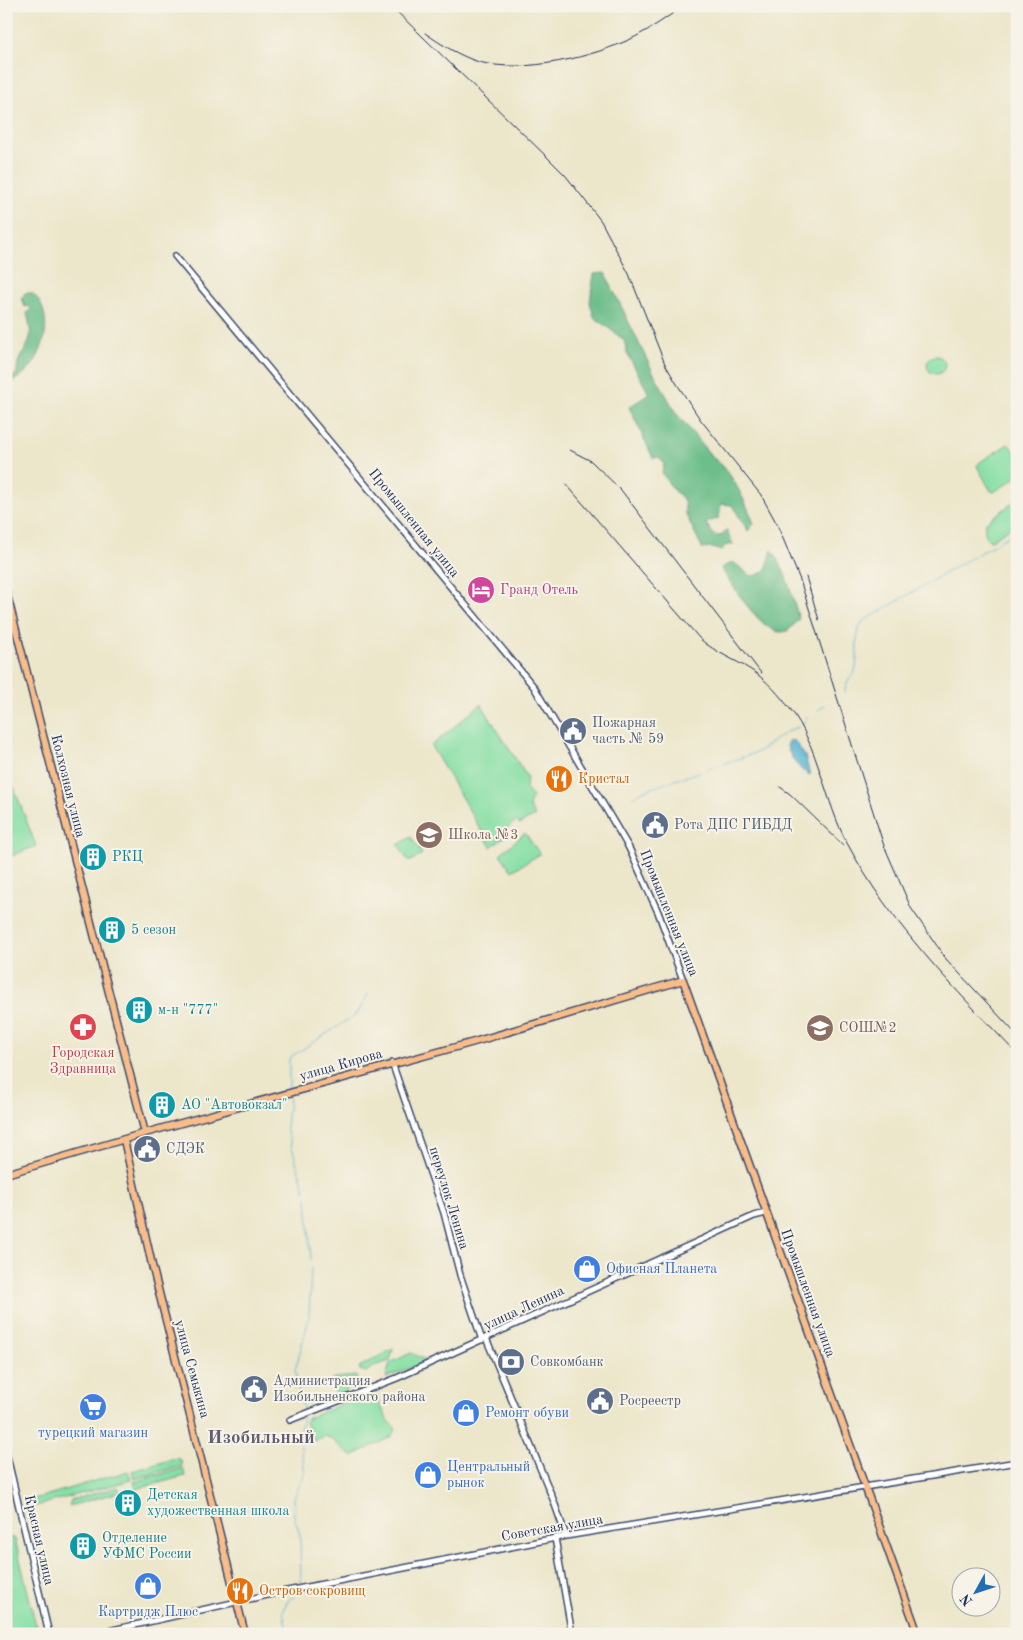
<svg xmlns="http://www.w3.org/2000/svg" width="1023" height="1640" font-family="'Old Standard TT',serif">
	<rect width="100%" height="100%" fill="#f7f3e8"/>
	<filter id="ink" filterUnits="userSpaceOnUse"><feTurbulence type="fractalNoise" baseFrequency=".02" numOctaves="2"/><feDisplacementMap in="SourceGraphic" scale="10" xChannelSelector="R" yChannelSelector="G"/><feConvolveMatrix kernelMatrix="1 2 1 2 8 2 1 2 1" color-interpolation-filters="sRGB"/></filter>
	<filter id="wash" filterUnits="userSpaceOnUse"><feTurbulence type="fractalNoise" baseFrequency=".0096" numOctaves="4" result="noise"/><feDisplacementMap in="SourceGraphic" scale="20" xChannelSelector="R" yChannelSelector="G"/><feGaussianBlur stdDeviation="1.12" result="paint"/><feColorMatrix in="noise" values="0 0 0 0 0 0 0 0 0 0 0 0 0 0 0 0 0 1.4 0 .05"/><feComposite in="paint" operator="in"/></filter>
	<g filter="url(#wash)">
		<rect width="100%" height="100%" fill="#ece6ca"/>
		<path fill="#87dfa4" stroke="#518781" d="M927 365a9 9 0 1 1 18 0a9 9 0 1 1-18 0Z
			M1008,444L1017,453V477L994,492L991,491L977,466L980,462Z
			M1017,500V523L990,541L985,536V523Z
			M481,704L527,777L526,788L532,797L529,806L535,816L519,824L516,821L501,833L504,837L491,847L431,746Z
			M6,767L36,846L6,858Z
			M525,833L540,854L512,871L500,854Z
			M411,837L422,854L409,862L398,845Z
			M393,1349L390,1361L375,1366L366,1372L360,1370L359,1367Z
			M411,1353L428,1361L386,1378L390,1363Z
			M356,1376L357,1379L338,1399L331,1381L336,1378Z
			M374,1391L387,1419L396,1429L391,1437L352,1456C341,1450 336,1439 325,1436L314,1441L305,1422L308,1418Z
			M177,1458L181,1460L182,1466L134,1479L132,1471Z
			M183,1468L185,1476L136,1489L134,1482Z
			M128,1471L131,1480L32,1507L31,1500Z
			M118,1487L120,1492L69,1506L71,1500Z
			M6,1536L15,1539L38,1634H6Z"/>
		<path fill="#6dbe8a" stroke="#447674" d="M605,273L651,368L676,413L713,458C731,468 746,504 754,523L748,531L732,505L721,504L719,518L706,523L713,535L721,536L726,530L733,544L724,546L722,551L709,547L703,549L685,513V503L681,496L674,491L662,473L664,464L659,457L653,458L629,407L649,394L627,353L624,340L594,317L590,302L594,274Z
			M25,293H32C52,310 48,343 33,364C27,373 15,380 6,386V382L17,373C17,354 24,356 29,341C32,331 29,323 27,313L31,309L29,306L25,307L22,298Z
			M772,550C786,569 792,596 799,619C793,624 791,632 781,632C762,633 731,584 721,568L733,562L751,576L757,575L766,570Z"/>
		<path fill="#53b1d1" stroke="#377098" d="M794,740L805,756L810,775C798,770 791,758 787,746L789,741Z"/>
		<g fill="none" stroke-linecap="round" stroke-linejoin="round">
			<path stroke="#53b1d1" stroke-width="1" d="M978,554L1017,531
				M845,692C845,679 854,678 856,668C859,650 853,641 862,622L974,556
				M818,710L825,705
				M803,724L807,717
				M707,769C723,764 739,758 755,753C768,748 779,733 798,727
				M633,797L643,791L699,772
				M289,1090V1058L357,1014L368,994
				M289,1097L286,1128L305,1190
				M307,1198L311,1260
				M304,1412L295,1371L309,1318L311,1268
				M301,1585L300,1535L294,1516V1498L305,1472L299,1435L303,1416
				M288,1634L283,1612L287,1602L299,1592"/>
		</g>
	</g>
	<g filter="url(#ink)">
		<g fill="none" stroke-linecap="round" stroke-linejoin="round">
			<g stroke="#3a4a6e" stroke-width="8">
				<path id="minor" d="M175,256L534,687L629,848L658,912L683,980
					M392,1063L444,1213L460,1275L482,1340
					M486,1338L553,1499L566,1536
					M290,1420L397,1378L754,1216L766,1213
					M6,1452L49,1634
					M555,1538L572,1634
					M95,1634L272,1594L566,1536L1017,1462"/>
			</g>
			<g stroke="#3a4a6e" stroke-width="9">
				<path id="major" d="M6,591L145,1133
					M124,1140L152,1265L245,1634
					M6,1174L145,1133L474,1042L683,980L918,1634"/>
			</g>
			<use href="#minor" stroke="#fff" stroke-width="5"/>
			<use href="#major" stroke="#f8bd89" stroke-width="6"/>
			<path stroke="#1b2f5e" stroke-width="1" d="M391,6L546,156L566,176L601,221L629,274L665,364L675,381L700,419L761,495L777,524L800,580L883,843L911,908L946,959L1017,1035
				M448,6H485
				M425,33C442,45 460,56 479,62C524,74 594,57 635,37C652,28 668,17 683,6
				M570,450L591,461L621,490L761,673
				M566,484L700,639C716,653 734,659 751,670C767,680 780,696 791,710C817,743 826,804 847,843C890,924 954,988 1017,1054
				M806,577L819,620
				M780,787L790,794L845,847"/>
		</g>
	</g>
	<defs>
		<g id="hotel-disc" transform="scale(1.4375)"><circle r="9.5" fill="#d1479c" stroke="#f7f3e8"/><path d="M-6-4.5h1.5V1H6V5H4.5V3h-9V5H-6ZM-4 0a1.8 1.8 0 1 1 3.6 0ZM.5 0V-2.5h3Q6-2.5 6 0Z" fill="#fff"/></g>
		<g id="civic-disc" transform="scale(1.4375)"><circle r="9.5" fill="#5c6f8a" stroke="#f7f3e8"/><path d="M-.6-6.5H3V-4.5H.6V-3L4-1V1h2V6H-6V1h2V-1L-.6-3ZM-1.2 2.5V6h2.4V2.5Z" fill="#fff"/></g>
		<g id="restaurant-disc" transform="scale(1.4375)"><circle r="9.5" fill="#e8710a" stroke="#f7f3e8"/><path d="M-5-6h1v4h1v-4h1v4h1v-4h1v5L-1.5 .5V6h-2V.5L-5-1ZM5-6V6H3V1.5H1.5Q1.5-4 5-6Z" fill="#fff"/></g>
		<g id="school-disc" transform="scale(1.4375)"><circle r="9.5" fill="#8d6e63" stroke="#f7f3e8"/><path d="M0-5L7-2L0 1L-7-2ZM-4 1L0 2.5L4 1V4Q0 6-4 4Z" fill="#fff"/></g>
		<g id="building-disc" transform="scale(1.4375)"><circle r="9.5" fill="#0f9aa8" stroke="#f7f3e8"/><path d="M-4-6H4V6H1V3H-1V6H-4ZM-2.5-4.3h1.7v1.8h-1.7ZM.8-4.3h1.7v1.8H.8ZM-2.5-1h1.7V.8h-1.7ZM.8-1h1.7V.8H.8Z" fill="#fff"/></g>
		<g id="pharmacy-disc" transform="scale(1.4375)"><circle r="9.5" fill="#e0444e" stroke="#f7f3e8"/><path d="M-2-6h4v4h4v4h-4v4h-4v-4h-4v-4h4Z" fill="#fff"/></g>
		<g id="shop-disc" transform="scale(1.4375)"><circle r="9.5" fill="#3f7fe0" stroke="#f7f3e8"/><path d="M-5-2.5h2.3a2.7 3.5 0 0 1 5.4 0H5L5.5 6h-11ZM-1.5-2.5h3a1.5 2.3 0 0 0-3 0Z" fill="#fff"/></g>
		<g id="bank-disc" transform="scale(1.4375)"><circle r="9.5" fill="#5c6f8a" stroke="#f7f3e8"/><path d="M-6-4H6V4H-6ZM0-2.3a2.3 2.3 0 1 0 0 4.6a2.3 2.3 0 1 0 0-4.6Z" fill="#fff"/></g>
		<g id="supermarket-disc" transform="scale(1.4375)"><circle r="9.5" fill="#3f7fe0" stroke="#f7f3e8"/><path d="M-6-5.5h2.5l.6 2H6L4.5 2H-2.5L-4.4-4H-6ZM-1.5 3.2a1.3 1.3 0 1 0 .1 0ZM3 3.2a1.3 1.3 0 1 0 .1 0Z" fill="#fff"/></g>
	</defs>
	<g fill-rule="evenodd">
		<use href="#hotel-disc" x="481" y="590"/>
		<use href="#civic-disc" x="573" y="731"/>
		<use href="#restaurant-disc" x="559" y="779"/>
		<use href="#civic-disc" x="655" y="825"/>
		<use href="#school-disc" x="429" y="835"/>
		<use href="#building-disc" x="93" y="857"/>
		<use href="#building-disc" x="112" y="930"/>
		<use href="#building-disc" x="139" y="1010"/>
		<use href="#pharmacy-disc" x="83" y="1027"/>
		<use href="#school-disc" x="820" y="1028"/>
		<use href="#building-disc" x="162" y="1105"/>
		<use href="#civic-disc" x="147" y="1149"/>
		<use href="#shop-disc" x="587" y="1269"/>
		<use href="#bank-disc" x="511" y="1362"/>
		<use href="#civic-disc" x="254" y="1389"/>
		<use href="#civic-disc" x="600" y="1401"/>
		<use href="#supermarket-disc" x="93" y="1407"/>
		<use href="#shop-disc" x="466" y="1413"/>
		<use href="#shop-disc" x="428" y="1475"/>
		<use href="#building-disc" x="128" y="1503"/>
		<use href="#building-disc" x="83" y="1546"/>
		<use href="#shop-disc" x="148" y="1586"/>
		<use href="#restaurant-disc" x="240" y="1591"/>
	</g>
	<g text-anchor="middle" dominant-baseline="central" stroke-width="4" stroke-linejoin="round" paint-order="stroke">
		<g font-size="14" fill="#1b2f5e" stroke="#f7f3e8">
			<text transform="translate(414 523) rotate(51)">Промышленная улица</text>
			<text transform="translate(68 786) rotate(76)">Колхозная улица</text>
			<text transform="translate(669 913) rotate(68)">Промышленная улица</text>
			<text transform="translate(341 1065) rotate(-16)">улица Кирова</text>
			<text transform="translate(449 1198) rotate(73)">переулок Ленина</text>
			<text transform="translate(808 1293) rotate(70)">Промышленная улица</text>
			<text transform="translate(524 1308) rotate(-25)">улица Ленина</text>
			<text transform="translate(192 1369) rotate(75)">улица Семыкина</text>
			<text transform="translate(552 1528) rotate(-10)">Советская улица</text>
			<text transform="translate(39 1540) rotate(77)">Красная улица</text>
		</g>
		<g font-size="14" fill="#b23c85" stroke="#f7f3e8" text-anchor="start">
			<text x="500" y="590">Гранд Отель</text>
		</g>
		<g font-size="14" fill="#4e5e75" stroke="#f7f3e8" text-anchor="start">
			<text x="592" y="723">Пожарная<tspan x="592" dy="16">часть № 59</tspan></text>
			<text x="674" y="825">Рота ДПС ГИБДД</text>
			<text x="166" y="1149">СДЭК</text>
			<text x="530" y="1362">Совкомбанк</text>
			<text x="273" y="1381">Администрация<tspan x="273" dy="16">Изобильненского района</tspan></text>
			<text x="619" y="1401">Росреестр</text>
		</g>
		<g font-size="14" fill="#c56008" stroke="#f7f3e8" text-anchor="start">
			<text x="578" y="779">Кристал</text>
			<text x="259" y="1591">Остров сокровищ</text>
		</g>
		<g font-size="14" fill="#785e54" stroke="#f7f3e8" text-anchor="start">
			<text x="448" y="835">Школа №3</text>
			<text x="839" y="1028">СОШ№2</text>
		</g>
		<g font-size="14" fill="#0d838f" stroke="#f7f3e8" text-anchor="start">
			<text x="112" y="857">РКЦ</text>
			<text x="131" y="930">5 сезон</text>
			<text x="158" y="1010">м-н "777"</text>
			<text x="181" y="1105">АО "Автовокзал"</text>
			<text x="147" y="1495">Детская<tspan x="147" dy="16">художественная школа</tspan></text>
			<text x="102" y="1538">Отделение<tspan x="102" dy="16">УФМС России</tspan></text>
		</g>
		<g font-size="14" fill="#be3a42" stroke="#f7f3e8">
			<text x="83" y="1053">Городская<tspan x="83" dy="16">Здравница</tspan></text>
		</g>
		<g font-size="14" fill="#366cbe" stroke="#f7f3e8" text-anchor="start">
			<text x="606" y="1269">Офисная Планета</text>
			<text x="485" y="1413">Ремонт обуви</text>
			<text x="93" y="1433" text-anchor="middle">турецкий магазин</text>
			<text x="447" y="1467">Центральный<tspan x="447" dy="16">рынок</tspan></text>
			<text x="148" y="1612" text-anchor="middle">Картридж Плюс</text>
		</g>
		<g font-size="19" font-weight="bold" fill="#625c73" stroke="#f7f3e8">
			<text x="261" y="1438">Изобильный</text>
		</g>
	</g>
	<rect width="1023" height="1640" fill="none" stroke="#f7f3e8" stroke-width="25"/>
	<g transform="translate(976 1592) rotate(230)"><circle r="24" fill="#f7f3e8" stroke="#9fa5b1"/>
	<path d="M0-4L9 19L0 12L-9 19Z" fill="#1f6fb2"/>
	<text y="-8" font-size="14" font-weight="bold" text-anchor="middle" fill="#1b2f5e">N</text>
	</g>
</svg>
